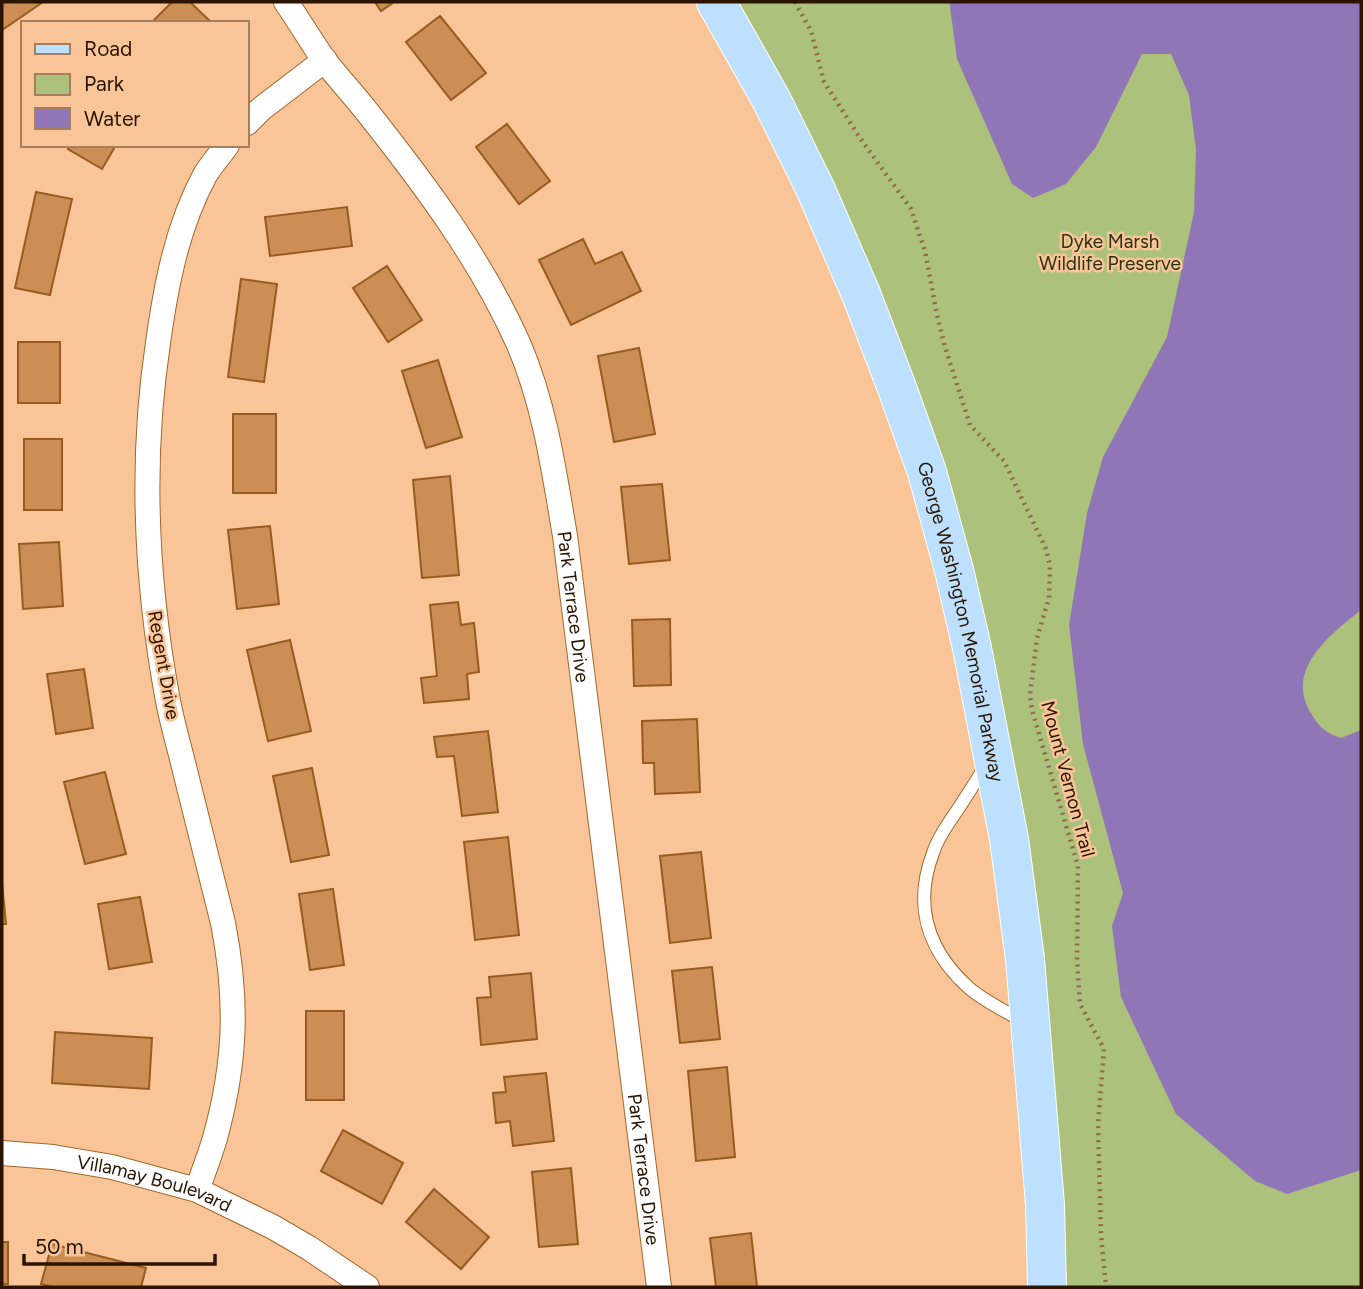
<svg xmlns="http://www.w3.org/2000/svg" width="1363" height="1289" font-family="Figtree,sans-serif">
	<rect width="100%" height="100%" fill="#f9c598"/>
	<path fill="#abc17c" d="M714,2H1361V1287H1039L993,755L897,388Z"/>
	<path fill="#9176b7" d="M950,2H1361V610C1330,635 1283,670 1312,715C1320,728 1326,733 1341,738L1361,730V1170L1287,1194L1255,1181L1176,1114L1121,997L1112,926L1123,893L1083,744L1069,625L1087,513L1103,457L1167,337L1194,212L1196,150L1189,95L1171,54H1142L1096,147L1066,184L1033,198L1012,184L957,59L950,7Z"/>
	<path fill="#cc8e55" stroke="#965c20" stroke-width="2" d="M2,2H43L2,30Z
		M172,2H190L211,22L151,23Z
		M375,2H394L381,11Z
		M440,16L486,73L451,100L406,42Z
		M507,124L550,181L519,204L476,147Z
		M70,145H116L102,169L68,149Z
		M36,192L72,199L50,295L15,288Z
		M347,207L352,246L270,256L265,217Z
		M583,239L595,264L622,252L641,291L571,325L539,260Z
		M387,266L422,320L388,342L353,288Z
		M241,279L277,284L264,382L228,377Z
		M18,342H60V403H18Z
		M639,348L655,434L614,442L598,356Z
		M438,360L462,437L426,448L402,371Z
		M233,414H276V493H233Z
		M24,439H62V510H24Z
		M450,476L459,575L422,578L413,480Z
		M662,484L670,560L629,564L621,487Z
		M270,526L279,604L237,609L228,530Z
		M59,542L63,606L23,609L19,544Z
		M458,602L461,625L474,623L479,672L467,674L469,699L424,703L421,678L437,676L430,605Z
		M670,619L671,685L634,686L632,620Z
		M290,640L311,731L268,741L247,650Z
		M84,669L93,728L56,734L47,674Z
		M697,719L700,792L655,794L654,763H643L642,721Z
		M488,731L498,812L462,816L454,756L437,757L434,737Z
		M312,768L329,855L291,862L273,776Z
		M105,772L126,854L85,864L64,782Z
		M508,837L519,935L475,940L464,842Z
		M701,852L711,938L670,943L660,856Z
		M2,882L6,924H2Z
		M333,889L344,965L310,970L299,894Z
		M140,897L152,962L109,969L98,904Z
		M712,967L720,1039L680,1043L672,971Z
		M531,973L537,1039L481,1045L477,998L491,997L489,977Z
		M306,1011H344V1100H306Z
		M55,1032L152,1038L149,1089L52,1083Z
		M727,1067L735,1157L696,1161L688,1071Z
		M546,1073L554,1141L513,1146L510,1121L496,1123L493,1093L506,1092L504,1077Z
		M343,1130L403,1163L382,1204L321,1171Z
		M571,1168L578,1244L539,1247L532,1172Z
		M434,1189L489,1237L461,1269L406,1222Z
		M751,1233L757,1287H716L710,1238Z
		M2,1242H8V1284H2Z
		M52,1244L146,1268L141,1287H53L41,1284Z"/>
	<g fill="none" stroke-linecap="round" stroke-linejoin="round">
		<g stroke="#a1672c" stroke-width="14">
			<path id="lane" d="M986,766C975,782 965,799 954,815C946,827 937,839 933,853C913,906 928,951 969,988C984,1001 1007,1012 1024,1022"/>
		</g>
		<g stroke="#a1672c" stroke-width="26">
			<g id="street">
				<path id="s1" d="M286,2C299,21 311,41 324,60C338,78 354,95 368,113C425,185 482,261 519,345C545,406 554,471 565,536L659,1287"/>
				<path d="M247,123L261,109L325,60"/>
				<path id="s2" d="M2,1153L53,1157L112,1167L197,1190L273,1227L309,1248L367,1287"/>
				<path d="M197,1190C203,1173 210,1155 215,1138C236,1062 238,1000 223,923C211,875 199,827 187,779C181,753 173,727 168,701C146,583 140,462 158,343C166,285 177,227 205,175C211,165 220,155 227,145"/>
			</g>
		</g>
		<g stroke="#fff" stroke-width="40">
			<g id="primary">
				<path id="s3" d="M716,2L771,99L815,188L861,294L897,388L927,472L954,570L972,648L1009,839L1025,959L1045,1205L1047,1287"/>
			</g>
		</g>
		<path stroke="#8e6949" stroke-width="4.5" stroke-dasharray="2 5" stroke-linecap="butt" d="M795,2L811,31L824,82L860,138L911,209L925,251L937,315L945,347L970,425L1004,461L1046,549L1050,566L1049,598L1037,638L1030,695L1032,710L1078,866L1077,960L1080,1004L1104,1049L1098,1125L1101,1235L1106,1287"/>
		<use href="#lane" stroke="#fff" stroke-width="12"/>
		<use href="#street" stroke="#fff" stroke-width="24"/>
		<use href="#primary" stroke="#bce0fd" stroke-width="38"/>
	</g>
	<g text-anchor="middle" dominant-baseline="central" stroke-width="5" stroke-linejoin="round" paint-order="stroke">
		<g font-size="19" fill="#283111" stroke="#f9c598">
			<text x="1110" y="241">Dyke Marsh<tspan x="1110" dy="22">Wildlife Preserve</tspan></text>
		</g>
		<g font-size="19" fill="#2b1400" stroke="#f9c598">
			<text stroke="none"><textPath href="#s1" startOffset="684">Park Terrace Drive</textPath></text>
			<text stroke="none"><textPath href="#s3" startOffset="670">George Washington Memorial Parkway</textPath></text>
			<text transform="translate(164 665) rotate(80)">Regent Drive</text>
			<text transform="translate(1068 779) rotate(75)">Mount Vernon Trail</text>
			<text stroke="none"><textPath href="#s1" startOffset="1251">Park Terrace Drive</textPath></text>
			<text stroke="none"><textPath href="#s2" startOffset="156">Villamay Boulevard</textPath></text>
		</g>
	</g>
	<rect width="1363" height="1289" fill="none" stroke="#2b1400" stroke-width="7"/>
	<rect x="21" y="21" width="228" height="126" fill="#f9c598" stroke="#a77e5b" stroke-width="2"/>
	<rect x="35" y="44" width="35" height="10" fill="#bce0fd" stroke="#a77e5b" stroke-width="2"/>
	<text x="84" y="56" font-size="21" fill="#2b1400">Road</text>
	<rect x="35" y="74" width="35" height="21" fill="#abc17c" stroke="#a77e5b" stroke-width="2"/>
	<text x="84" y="91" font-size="21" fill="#2b1400">Park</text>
	<rect x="35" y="108" width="35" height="21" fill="#9176b7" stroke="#a77e5b" stroke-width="2"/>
	<text x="84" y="126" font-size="21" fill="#2b1400">Water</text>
	<path d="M24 1254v10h191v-10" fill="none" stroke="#2b1400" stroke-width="3.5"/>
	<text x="35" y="1254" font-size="21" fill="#2b1400" stroke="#f9c598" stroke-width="5" paint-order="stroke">50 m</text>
</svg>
